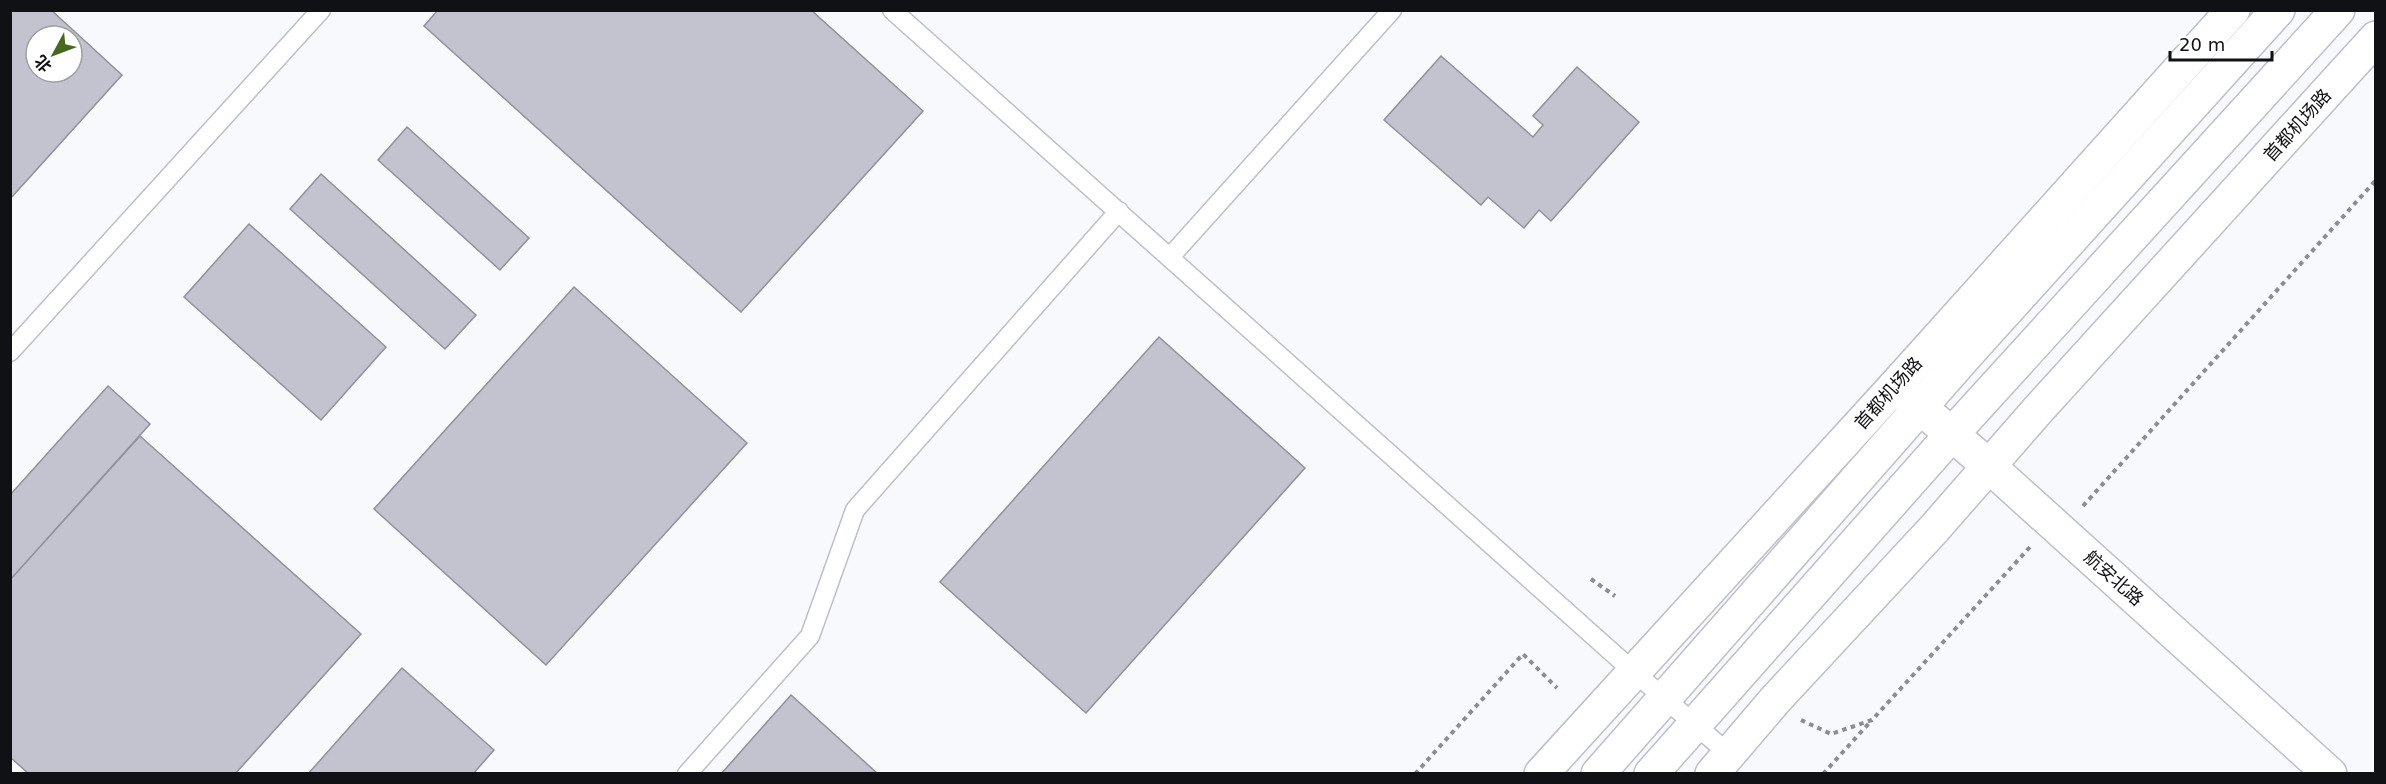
<svg xmlns="http://www.w3.org/2000/svg" width="2386" height="784" font-family="'DejaVu Sans','Noto Sans SC',sans-serif">
	<rect width="100%" height="100%" fill="#f8f9fd"/>
	<path fill="#c2c3ce" stroke="#90919b" stroke-width="1.5" fill-rule="evenodd" d="M10,10H51L122,75L10,199ZM36,36H72V72H36Z
		M438,10H811L923,111L741,312L424,26Z
		M1441,56L1533,137L1543,125L1533,116L1577,67L1639,122L1551,221L1539,210L1524,228L1488,197L1481,205L1384,120Z
		M407,127L529,238L500,270L378,160Z
		M321,174L476,315L445,349L290,209Z
		M249,224L386,347L321,420L184,297Z
		M574,287L747,443L546,665L374,509Z
		M1159,337L1305,468L1086,713L940,582Z
		M108,386L150,424L10,580V495Z
		M140,436L361,634L235,774H29L10,757V580Z
		M402,668L494,750L473,774H308Z
		M791,695L878,774H721Z"/>
	<g fill="none" stroke-linecap="round" stroke-linejoin="round">
		<g stroke="#bebfca" stroke-width="21">
			<path id="service" d="M892,10L1634,672L1729,754
				M1170,257L1392,10
				M10,352L321,10
				M687,774L810,636L855,510L1119,211"/>
		</g>
		<g stroke="#bebfca" stroke-width="36">
			<path id="minor" d="M1541,774L1895,386L2233,10
				M1712,774L1776,699L1934,529L2037,411L2376,38"/>
		</g>
		<g stroke="#bebfca" stroke-width="36">
			<path id="tertiary" d="M1895,386L1989,466L2330,774
				M1598,774L1967,354L2278,10
				M1651,774L1952,434L2338,10"/>
		</g>
		<path stroke="#8c8d90" stroke-width="4" stroke-dasharray="4.5 4.5" stroke-linecap="butt" d="M2083,506L2376,180
			M1591,579L1615,596
			M1801,720L1831,734L1872,720L2030,547
			M1415,774L1523,654L1557,688
			M1823,774L1871,721"/>
		<use href="#service" stroke="#fff" stroke-width="18"/>
		<use href="#minor" stroke="#fff" stroke-width="33"/>
		<use href="#tertiary" stroke="#fff" stroke-width="33"/>
	</g>
	<g text-anchor="middle" dominant-baseline="central" stroke-width="4.5" stroke-linejoin="round" paint-order="stroke">
		<g font-size="18" fill="#101114" stroke="#fff">
			<text transform="translate(2297 125) rotate(-48)">首都机场路</text>
			<text transform="translate(1888 393) rotate(-48)">首都机场路</text>
			<text transform="translate(2114 578) rotate(42)">航安北路</text>
		</g>
	</g>
	<rect width="2386" height="784" fill="none" stroke="#101114" stroke-width="24"/>
	<g transform="translate(54 54) rotate(229)"><circle r="28" fill="#ffffff" stroke="#9fa0a1" stroke-width="1.5"/>
	<path d="M0-4.5L10 22L0 15L-10 22Z" fill="#47681f"/>
	<text y="-9" font-size="16" font-weight="bold" text-anchor="middle" fill="#101114">北</text>
	</g>
	<path d="M2170 51v9h102v-9" fill="none" stroke="#101114" stroke-width="3"/>
	<text x="2179" y="51" font-size="18" fill="#101114" stroke="#ffffff" stroke-width="4.5" paint-order="stroke">20 m</text>
</svg>
